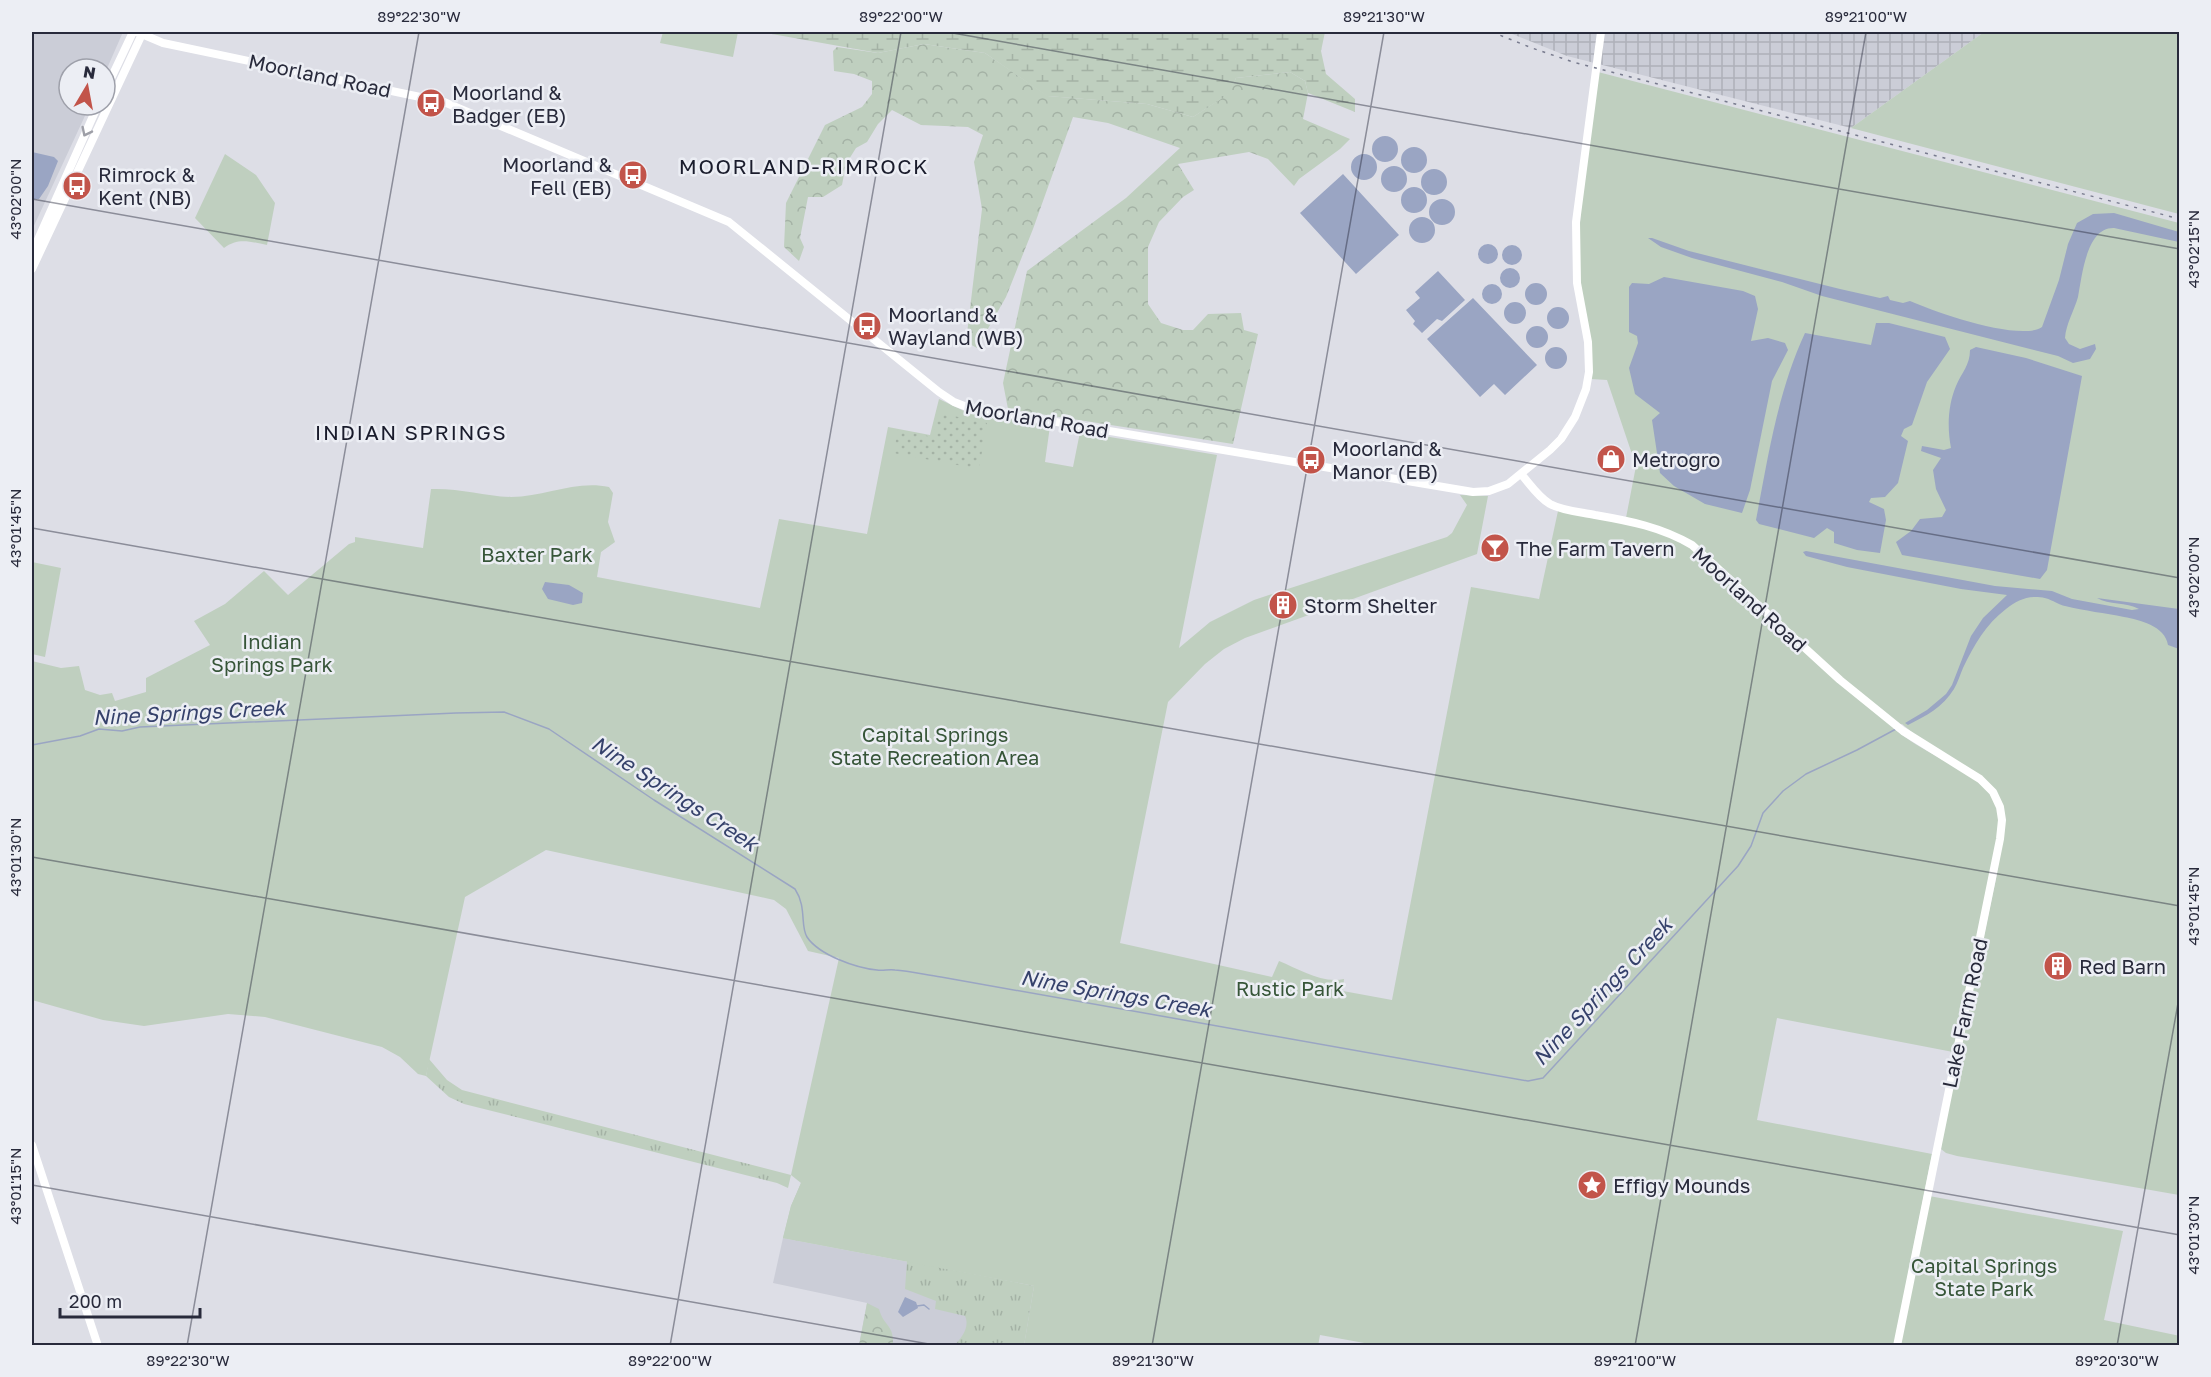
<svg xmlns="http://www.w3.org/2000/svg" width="2211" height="1377" font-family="'Golos Text',sans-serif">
	<defs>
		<pattern id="industrial-grid" width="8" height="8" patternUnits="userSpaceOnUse" patternTransform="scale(1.5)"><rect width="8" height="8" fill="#cbcdd7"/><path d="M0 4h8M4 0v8" fill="none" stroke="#aeb0b9"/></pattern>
		<pattern id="grass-tufts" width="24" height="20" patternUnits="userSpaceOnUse" patternTransform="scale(1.5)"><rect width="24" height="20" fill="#bfcfbf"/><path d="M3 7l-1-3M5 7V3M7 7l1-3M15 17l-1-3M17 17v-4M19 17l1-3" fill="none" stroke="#a4b2a5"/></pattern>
		<pattern id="forest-crowns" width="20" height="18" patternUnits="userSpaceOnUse" patternTransform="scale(1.5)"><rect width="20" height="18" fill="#bfcfbf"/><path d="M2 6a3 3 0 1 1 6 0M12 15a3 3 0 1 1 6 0" fill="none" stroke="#a4b2a5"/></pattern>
		<pattern id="wetland-marsh" width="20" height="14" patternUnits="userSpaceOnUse" patternTransform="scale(1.5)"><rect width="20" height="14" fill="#bfcfbf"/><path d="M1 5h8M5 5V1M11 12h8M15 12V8" fill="none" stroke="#a4b2a5"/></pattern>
		<pattern id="garden-dots" width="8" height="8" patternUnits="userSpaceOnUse" patternTransform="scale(1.5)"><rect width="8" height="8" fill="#bfcfbf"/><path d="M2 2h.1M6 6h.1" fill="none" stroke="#a4b2a5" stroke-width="1.8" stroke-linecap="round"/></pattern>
	</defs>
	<rect width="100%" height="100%" fill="#dddee6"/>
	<path fill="#cbcdd7" d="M32,32H123L105,73V69H69V105H90L32,230Z
		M783,1238L1034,1286L1024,1345L859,1346L867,1303L773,1283Z"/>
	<path fill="url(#industrial-grid)" d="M1507,32H1984L1851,128L1567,56Z"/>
	<path fill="url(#grass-tufts)" d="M429,1059L447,1080L462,1090L791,1175L788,1188L777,1183L464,1104L449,1097L426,1076Z
		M801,1183L943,1268L1034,1286L1024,1345H955C962,1337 970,1327 965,1316L935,1309L936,1301L905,1289L907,1261L783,1238L791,1206Z"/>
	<path fill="url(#forest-crowns)" d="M924,44L985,53L1048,96L1147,104L1193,117L1228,94L1236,78L1290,72L1305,81L1308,93L1303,119L1350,139L1340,149L1299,179L1294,186L1268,159L1249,152L1178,164L1194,190L1183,197L1159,222L1148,247V304L1161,323L1183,330H1193L1208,314L1241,313L1244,330L1258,334L1233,444L1008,409L1003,383L1027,271L1126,198L1180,148L1108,123L1073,117L1033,229L1006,297L977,348L966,342L982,209L974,162L983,135L968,127L921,125L892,110L878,124L867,142L856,148L846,164L842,185L823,197H808L800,238L804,247L799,261L784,247L786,203L825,125L862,107L872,94V81L854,74L834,71L833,51L837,47L878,53Z
		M867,1303L879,1309C884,1327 894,1324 893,1345H859Z"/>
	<path fill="url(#wetland-marsh)" d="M761,32H1325L1321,51L1326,74L1355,99V112L1308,93L1305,81L1290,72L1236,78L1229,94L1193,117L1147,104L1047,96L985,53L924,44L878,53Z"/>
	<path fill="#bfcfbf" d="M663,32H738L733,57L660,43Z
		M1984,32H2179V214L1851,128Z
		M1598,72L2179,223V1195L1957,1156L1946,1153L1941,1149L1942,1134L1996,879L2005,817L1999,797L1985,780L1919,738L1902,724L1893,728C1908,740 1923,749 1940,758C1973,778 2005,790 1998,836L1953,1052L1777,1018L1757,1120L1932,1154L1894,1345L1381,1346L1320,1335L1318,1346L1024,1345L1034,1286L783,1238L791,1206L801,1183L791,1175L839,958L808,951L786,909L774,900L546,850L465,897L426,1076L418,1074L400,1057L382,1047L265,1017L228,1014L144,1026L103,1020L32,1000V661L61,668L79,666L85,690L100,695L112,693L115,701L146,692V678L210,645L194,621L225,604L264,571L288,595L349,544L355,542V537L423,548L431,489C459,488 484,496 511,497C545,497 575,480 609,487L613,493L608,522L615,542L601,552L597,577L760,608L779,519L867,534L888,427L930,435L939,399L964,411L1050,426L1045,462L1073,467L1080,432L1217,455L1179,648L1210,622L1254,600L1447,537L1452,533L1467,505L1460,495L1488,496L1477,554L1245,638L1224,649L1205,664L1168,702L1120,943L1272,977L1279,961C1299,969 1322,984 1344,979L1343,991L1392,1000L1471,587L1539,599L1558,511L1625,523L1636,466L1607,380L1591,379C1596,340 1580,304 1579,265C1578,201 1590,135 1598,72Z
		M225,154L256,175L275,203L267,245C251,242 238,237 224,248L195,218Z
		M32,562L61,568L45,657L32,654Z
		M1929,1196L2123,1231L2104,1320L2180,1336L2179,1346H1899Z"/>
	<path fill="url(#garden-dots)" d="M939,413L987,423L979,469L893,453L898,430L933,437Z"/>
	<path fill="#9aa5c3" d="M1372 149a13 13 0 1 1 26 0a13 13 0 1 1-26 0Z
		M1401 160a13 13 0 1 1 26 0a13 13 0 1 1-26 0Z
		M32,152L54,157L58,161L48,186L39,199H32Z
		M1351 167a13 13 0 1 1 26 0a13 13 0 1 1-26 0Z
		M1381 179a13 13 0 1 1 26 0a13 13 0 1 1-26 0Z
		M1421 182a13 13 0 1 1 26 0a13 13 0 1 1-26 0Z
		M1343,174L1399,235L1356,274L1300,213Z
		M1401 200a13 13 0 1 1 26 0a13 13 0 1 1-26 0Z
		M1429 212a13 13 0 1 1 26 0a13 13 0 1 1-26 0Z
		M2114,213L2179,232V242L2114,228C2086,227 2082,277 2078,297C2074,311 2066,324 2065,338L2069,344L2080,349L2095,344L2096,349L2090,359L2073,363L2058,356L1822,296L1782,282L1692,258L1661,247L1648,238H1652L1689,251L1840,289L1880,298L1888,296L1890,300L1903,303L1910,301C1935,312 2020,342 2042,327L2059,280L2068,244L2077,223L2093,214Z
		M1409 230a13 13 0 1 1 26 0a13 13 0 1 1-26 0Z
		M1478 254a10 10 0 1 1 20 0a10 10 0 1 1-20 0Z
		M1502 255a10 10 0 1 1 20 0a10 10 0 1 1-20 0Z
		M1500 278a10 10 0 1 1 20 0a10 10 0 1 1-20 0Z
		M1438,271L1465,300L1442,321L1437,319L1422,333L1413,324L1415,321L1406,310L1420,298L1415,292Z
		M1664,277L1743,291L1755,296L1758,309L1751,341L1768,338L1785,343L1788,350L1772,381L1750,490L1742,513L1705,504L1674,486L1660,473L1652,420L1660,413L1635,394L1629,368L1638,343L1637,336L1629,332V287L1632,283L1649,284Z
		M1525 294a11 11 0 1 1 22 0a11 11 0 1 1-22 0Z
		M1482 294a10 10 0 1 1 20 0a10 10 0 1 1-20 0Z
		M1473,298L1537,365L1505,395L1494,384L1480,397L1427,339Z
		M1504 313a11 11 0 1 1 22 0a11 11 0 1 1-22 0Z
		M1547 318a11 11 0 1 1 22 0a11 11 0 1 1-22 0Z
		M1876,323H1889L1945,337L1950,349L1927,382L1912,425L1904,429L1901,436L1908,441L1898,483L1885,497L1871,498L1869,502L1884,509L1886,520L1880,553L1857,550L1834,543V532L1827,528L1814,538L1759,524L1756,520C1768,457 1778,391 1805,333L1871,345Z
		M1526 337a11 11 0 1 1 22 0a11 11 0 1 1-22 0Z
		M1976,347L2026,358L2082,376L2047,570L2040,579L1902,555L1896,542L1911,531L1920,519L1942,517L1946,510L1936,489L1933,470L1941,458L1921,451L1922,446L1944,450L1951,448C1947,427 1948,405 1956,386C1962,372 1970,365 1970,350Z
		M1545 358a11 11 0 1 1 22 0a11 11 0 1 1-22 0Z
		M1806,551L1995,586L2052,591L2072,599L2132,610L2139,609C2126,602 2109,605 2097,598L2179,609V649L2168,645C2165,626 2140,620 2124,617C2105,613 2085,611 2065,606C2053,603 2051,597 2035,597C2024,597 2015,602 2006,609C1986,624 1974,645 1963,668C1960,675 1958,682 1954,689C1943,707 1926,716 1908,725L1905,723L1927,710L1946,694L1952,685L1971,636L1983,618L2007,595L1961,589L1847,567L1806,556L1803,552Z
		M545,582L569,585L583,593L582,603L573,605L548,599L542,589Z
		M905,1297L916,1302L918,1308L903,1317L898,1312Z"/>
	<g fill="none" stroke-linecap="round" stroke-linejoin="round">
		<path stroke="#9aa5c3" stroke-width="1.5" d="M32,745L80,736L99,729L122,731L140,727L456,713L504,712L549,729L654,800L795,889C807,907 800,926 807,937C819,955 856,968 877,970C883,971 889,969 895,970C910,971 926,975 941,977L1528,1081L1543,1078L1738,866L1751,846L1763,813L1783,791L1806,774L1857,750L1896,729
			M917,1306L924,1305L929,1309"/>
		<path stroke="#fff" stroke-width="8" d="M137,32L163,43L444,102L729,222L939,392L954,402L967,407L1473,492L1489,491L1508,484L1550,450L1561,439L1575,417L1586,389L1589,372L1588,342L1577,283L1576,222L1601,32
			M105,91L133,32
			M32,253L98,105
			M32,269L143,32
			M1521,474C1530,484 1538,497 1550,504C1563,511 1581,512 1595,515C1630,521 1661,527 1692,545L1840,680L1903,731L1980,779L1993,792L2000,807L2002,820L2000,839L1897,1346
			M32,1145L98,1346"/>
		<path stroke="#787b8e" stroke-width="1.5" stroke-dasharray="3 6" stroke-linecap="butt" d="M1492,32L1532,48L1573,62L2180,219"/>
	</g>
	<defs><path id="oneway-chevron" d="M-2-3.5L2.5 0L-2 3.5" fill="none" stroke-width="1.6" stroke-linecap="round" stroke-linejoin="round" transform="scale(1.5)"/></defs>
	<use stroke="#9e9fa7" href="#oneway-chevron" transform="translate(86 132) rotate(116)"/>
	<path fill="none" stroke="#282a3b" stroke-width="1.5" stroke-opacity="0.45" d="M947,32L2180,249M32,199L2180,578M32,528L2180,906M32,857L2180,1235M32,1185L940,1346M187,1346L419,32M670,1346L901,32M1152,1346L1384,32M1635,1346L1866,32M2117,1346L2180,992"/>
	<defs>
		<g id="bus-disc" transform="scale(1.5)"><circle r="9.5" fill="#c2544a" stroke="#eceef4"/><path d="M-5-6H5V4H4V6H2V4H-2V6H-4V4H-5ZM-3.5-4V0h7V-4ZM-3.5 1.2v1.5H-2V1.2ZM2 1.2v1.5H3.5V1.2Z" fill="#fff"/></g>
		<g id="shop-disc" transform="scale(1.5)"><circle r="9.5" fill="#c2544a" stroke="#eceef4"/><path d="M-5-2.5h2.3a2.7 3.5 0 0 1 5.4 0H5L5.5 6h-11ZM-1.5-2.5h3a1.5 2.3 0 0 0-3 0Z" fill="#fff"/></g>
		<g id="bar-disc" transform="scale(1.5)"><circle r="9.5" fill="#c2544a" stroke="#eceef4"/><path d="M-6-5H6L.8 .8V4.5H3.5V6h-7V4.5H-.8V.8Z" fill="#fff"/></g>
		<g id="building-disc" transform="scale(1.5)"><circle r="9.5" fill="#c2544a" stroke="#eceef4"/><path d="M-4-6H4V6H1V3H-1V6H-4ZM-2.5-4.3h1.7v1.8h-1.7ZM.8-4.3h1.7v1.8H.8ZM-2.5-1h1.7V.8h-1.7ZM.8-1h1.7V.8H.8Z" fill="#fff"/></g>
		<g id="sight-disc" transform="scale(1.5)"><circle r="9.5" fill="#c2544a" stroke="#eceef4"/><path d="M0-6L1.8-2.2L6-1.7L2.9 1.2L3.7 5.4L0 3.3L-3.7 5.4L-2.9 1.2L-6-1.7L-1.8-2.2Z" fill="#fff"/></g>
	</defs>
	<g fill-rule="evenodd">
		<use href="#bus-disc" x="431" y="103"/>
		<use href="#bus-disc" x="633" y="175"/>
		<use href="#bus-disc" x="77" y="186"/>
		<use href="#bus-disc" x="867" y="326"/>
		<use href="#shop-disc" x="1611" y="459"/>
		<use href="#bus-disc" x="1311" y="460"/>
		<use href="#bar-disc" x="1495" y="548"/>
		<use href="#building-disc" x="1283" y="605"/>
		<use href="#building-disc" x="2058" y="966"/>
		<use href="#sight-disc" x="1592" y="1185"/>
	</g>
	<g text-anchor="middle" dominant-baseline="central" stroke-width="5" stroke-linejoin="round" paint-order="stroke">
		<g font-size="20" fill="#282a3b" stroke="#eceef4">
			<text transform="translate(320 75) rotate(12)">Moorland Road</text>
			<text transform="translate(1037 418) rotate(10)">Moorland Road</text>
			<text transform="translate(1750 599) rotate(42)">Moorland Road</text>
			<text transform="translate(1964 1013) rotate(-78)">Lake Farm Road</text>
		</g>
		<g font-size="20" fill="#282a3b" stroke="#eceef4" text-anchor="start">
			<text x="452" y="92">Moorland &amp;<tspan x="452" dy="23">Badger (EB)</tspan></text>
			<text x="612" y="164" text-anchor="end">Moorland &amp;<tspan x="612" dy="23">Fell (EB)</tspan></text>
			<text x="98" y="174">Rimrock &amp;<tspan x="98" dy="23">Kent (NB)</tspan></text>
			<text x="888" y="314">Moorland &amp;<tspan x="888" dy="23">Wayland (WB)</tspan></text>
			<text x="1332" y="448">Moorland &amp;<tspan x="1332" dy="23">Manor (EB)</tspan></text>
			<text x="1632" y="459">Metrogro</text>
			<text x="1516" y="548">The Farm Tavern</text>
			<text x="1304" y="605">Storm Shelter</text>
			<text x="2079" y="966">Red Barn</text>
			<text x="1613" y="1185">Effigy Mounds</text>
		</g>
		<g font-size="20" fill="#365538" stroke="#eceef4">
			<text x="537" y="554">Baxter Park</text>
			<text x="272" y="641">Indian<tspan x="272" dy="23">Springs Park</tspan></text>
			<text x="935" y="734">Capital Springs<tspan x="935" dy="23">State Recreation Area</tspan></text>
			<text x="1290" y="988">Rustic Park</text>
			<text x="1984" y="1265">Capital Springs<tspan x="1984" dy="23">State Park</tspan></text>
		</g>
		<g font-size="21" letter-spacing="1.5" fill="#1a1c2c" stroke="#eceef4">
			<text x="804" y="166">MOORLAND-RIMROCK</text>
			<text x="411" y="432">INDIAN SPRINGS</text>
		</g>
		<g font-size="21" font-style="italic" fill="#35416b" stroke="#eceef4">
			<text transform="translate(189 712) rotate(-3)">Nine Springs Creek</text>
			<text transform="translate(675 793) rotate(33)">Nine Springs Creek</text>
			<text transform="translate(1602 991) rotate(-47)">Nine Springs Creek</text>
			<text transform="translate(1116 993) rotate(10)">Nine Springs Creek</text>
		</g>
	</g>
	<rect width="2211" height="1377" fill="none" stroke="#eceef4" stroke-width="66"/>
	<g transform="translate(87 87) rotate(10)"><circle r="28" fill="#eceef4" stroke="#9ea0aa" stroke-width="1.5"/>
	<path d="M0-4.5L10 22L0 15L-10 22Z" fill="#c2544a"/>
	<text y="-9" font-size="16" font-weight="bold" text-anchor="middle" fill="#282a3b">N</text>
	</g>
	<path d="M60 1308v9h140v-9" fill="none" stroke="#282a3b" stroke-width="3"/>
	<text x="69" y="1308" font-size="18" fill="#282a3b" stroke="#eceef4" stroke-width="4.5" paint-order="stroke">200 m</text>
	<rect x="33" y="33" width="2145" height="1311" fill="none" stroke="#282a3b" stroke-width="2"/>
	<g font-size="15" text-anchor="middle" fill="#282a3b">
		<text x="419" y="22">89°22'30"W</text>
		<text x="901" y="22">89°22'00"W</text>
		<text x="1384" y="22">89°21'30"W</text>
		<text x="1866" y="22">89°21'00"W</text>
		<text transform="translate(16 199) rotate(-90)" y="5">43°02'00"N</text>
		<text transform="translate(2194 249) rotate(-90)" y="5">43°02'15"N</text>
		<text transform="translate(16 528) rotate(-90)" y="5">43°01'45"N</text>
		<text transform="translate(2194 577) rotate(-90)" y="5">43°02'00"N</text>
		<text transform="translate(16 857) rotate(-90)" y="5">43°01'30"N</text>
		<text transform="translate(2194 906) rotate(-90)" y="5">43°01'45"N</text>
		<text transform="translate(16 1186) rotate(-90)" y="5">43°01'15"N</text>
		<text transform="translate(2194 1235) rotate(-90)" y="5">43°01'30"N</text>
		<text x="188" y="1366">89°22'30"W</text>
		<text x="670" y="1366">89°22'00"W</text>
		<text x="1153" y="1366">89°21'30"W</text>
		<text x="1635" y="1366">89°21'00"W</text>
		<text x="2117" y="1366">89°20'30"W</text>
	</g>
</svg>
